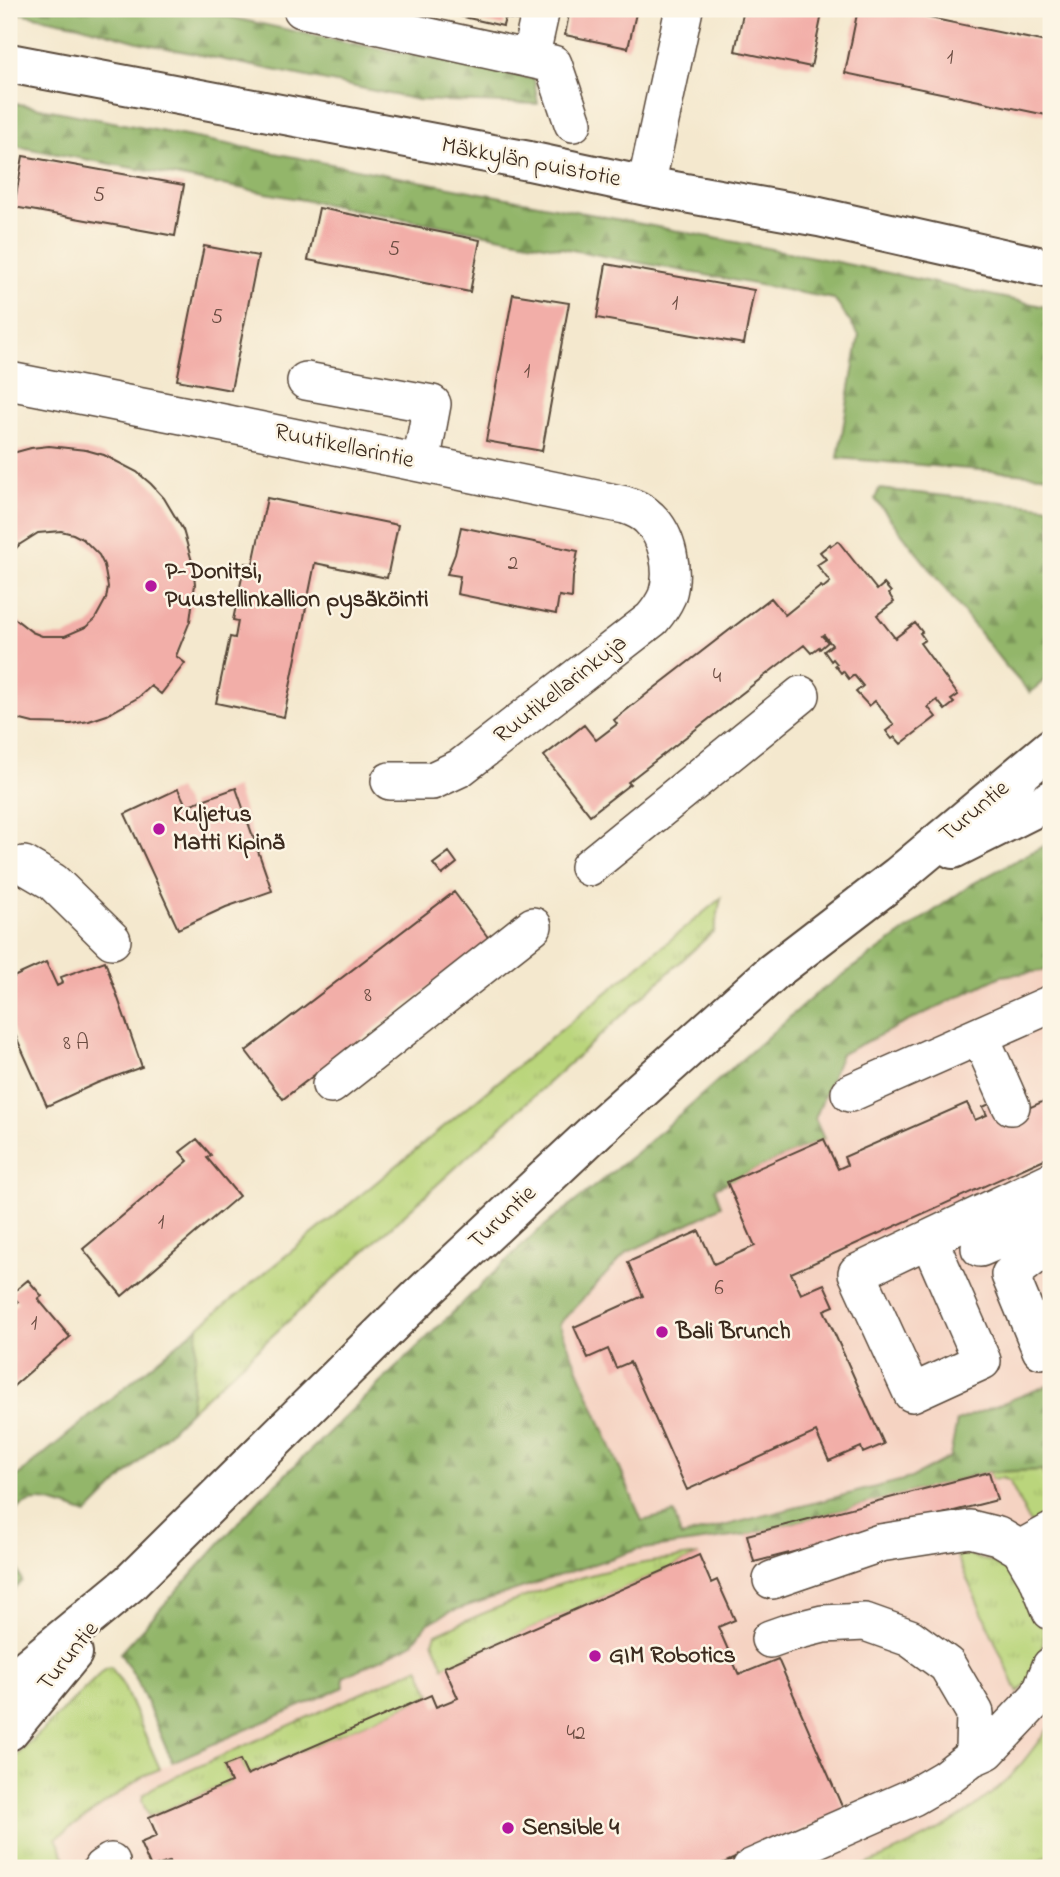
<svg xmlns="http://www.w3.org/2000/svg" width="1060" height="1877" font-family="'Indie Flower',sans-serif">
	<defs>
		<pattern id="grass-tufts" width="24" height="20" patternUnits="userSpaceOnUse" patternTransform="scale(1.75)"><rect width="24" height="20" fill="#bad57b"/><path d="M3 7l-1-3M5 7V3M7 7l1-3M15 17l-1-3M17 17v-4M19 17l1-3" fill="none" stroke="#a1b76a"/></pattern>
		<pattern id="forest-firs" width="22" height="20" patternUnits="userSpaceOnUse" patternTransform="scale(1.75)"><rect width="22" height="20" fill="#93b66b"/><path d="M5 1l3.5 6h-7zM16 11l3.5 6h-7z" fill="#799457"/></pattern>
	</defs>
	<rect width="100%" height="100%" fill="#fcf5e5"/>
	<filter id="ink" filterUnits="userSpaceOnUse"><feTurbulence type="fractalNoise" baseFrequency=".0143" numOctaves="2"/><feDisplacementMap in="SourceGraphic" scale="14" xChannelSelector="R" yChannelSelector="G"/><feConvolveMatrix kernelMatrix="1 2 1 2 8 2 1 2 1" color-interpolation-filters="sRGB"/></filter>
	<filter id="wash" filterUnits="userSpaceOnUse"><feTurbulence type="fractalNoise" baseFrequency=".00686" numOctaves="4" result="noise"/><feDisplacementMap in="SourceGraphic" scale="28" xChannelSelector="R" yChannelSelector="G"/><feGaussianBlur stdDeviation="1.57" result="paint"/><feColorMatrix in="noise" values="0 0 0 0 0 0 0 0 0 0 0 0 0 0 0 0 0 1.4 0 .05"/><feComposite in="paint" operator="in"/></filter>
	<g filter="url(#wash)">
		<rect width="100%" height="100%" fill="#f4e8ce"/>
		<path fill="#f5d3c2" d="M1051,893V1384L958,1421L950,1457L911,1478L681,1538L642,1521L559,1323L626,1253L702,1217L714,1188L824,1139L815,1119L841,1054Z
			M1051,1466V1767L1029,1786L895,1853L858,1868H9V1861L55,1839L145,1775L343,1687V1677L411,1644L426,1625L449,1612L636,1550L747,1535L989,1472L1042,1470Z"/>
		<path fill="url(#grass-tufts)" stroke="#7a804c" stroke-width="2" d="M721,898L714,931L190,1411L198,1327L373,1185Z
			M1042,1470L1051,1492V1520L1030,1523L1009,1481L1002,1478L991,1479L989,1472Z
			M955,1552L992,1562L1013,1574L1026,1585L1042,1618L1044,1639L1039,1661L1030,1681L1018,1693Z
			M699,1555L444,1667L433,1641L436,1634C485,1612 535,1591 587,1576C624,1565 662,1560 699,1555Z
			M111,1667L124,1687L160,1769L145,1775L56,1838L68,1864V1868H9V1763L106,1668Z
			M419,1667L431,1695L247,1775L240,1760L224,1766L231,1782L149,1817L142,1801L143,1795L155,1786Z
			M1051,1725V1854L1026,1868H858C911,1846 964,1821 1007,1780C1023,1764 1037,1743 1051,1725Z"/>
		<path fill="url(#forest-firs)" stroke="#677044" stroke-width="2" d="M9,9H192L340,41L534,79L538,104L418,100L138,42L79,25L9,11Z
			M9,102L823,259L1051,308V476L838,458L859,335L834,299L9,145Z
			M879,489L1051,507V674L1030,693L1004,664L875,499Z
			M1051,842V966L1042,971L1001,976L841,1054L815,1119L824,1139L715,1188L721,1206L702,1217L626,1253L559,1324L642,1521L674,1513L681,1537L911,1478L950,1457L957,1421L1051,1384V1466L1042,1470L989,1472L747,1535L636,1550L449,1612L426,1625L412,1644L343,1677L344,1687L172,1762L137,1680L120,1653L261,1498L532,1236L636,1153L816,994L972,884Z
			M198,1327L190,1411L87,1514C60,1505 23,1486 9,1523V1483Z
			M9,1548L22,1581L9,1595Z"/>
		<g id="blocks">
			<path fill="#f2aea8" d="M429,9H519L517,20L505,18L503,26Z
				M570,9H637L628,48L565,35Z
				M744,9H823L811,67L735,51Z
				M858,9H886L1051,43V116L845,73Z
				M23,156L184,185L175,236L14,207Z
				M319,208L480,240L470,292L308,260Z
				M204,246L258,256L231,390L177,380Z
				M606,264L754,290L744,344L597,318Z
				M513,294L569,303L542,451L486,441Z
				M49,446L86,450L104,455L137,472L151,484L164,498L183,530L193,565L195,584L190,621L176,656L185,663L161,694L151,686L139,697L107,715L89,721L71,724L33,723L9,717V610L14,618L32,632L42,636H65L86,627L95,619L106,599L108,587L104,565L99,555L83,539L73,534L61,531L38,533L19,545L9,556V454L31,448Z
				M267,498L398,525L387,578L315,563L284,717L216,703L230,637L235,638L238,621L233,620L245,563L253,564Z
				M461,527L578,551L573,577L572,598L559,596L556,614L457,594L460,576L447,574L455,554Z
				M838,541L877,590L884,584L891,592L889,594L894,602L877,615L895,638L915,623L922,632L920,633L925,640L920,643L958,695L951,700L954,703L945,710L937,700L928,707L936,717L901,744L895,737L892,739L886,731L894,725L875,701L869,706L856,692L863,686L854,675L849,679L843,671L841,673L835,665L837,664L833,659L831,661L824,651L832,645L824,635L822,636L828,642L820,649L819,647L811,653L804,645L628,782L630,784L590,815L544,756L584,725L596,740L617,724L614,720L648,693L771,598L785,615L821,586L823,588L830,582L817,565L826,559L820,552L830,544L831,546Z
				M236,788L272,891L226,907L178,929L125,814L178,789L189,811L193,809L191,804Z
				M449,852L457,863L442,875L433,864Z
				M454,892L490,940L283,1099L246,1051Z
				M105,961L142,1067L97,1083L47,1106L9,1021V979L46,962L57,986L63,983L61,977Z
				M1051,1098V1156L791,1273L801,1294L824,1284L834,1306L824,1310L884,1444L863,1453L861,1447L829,1461L816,1432L687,1490L630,1362L616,1368L608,1349L588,1358L574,1327L643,1296L628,1262L699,1231L714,1264L755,1246L727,1182L824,1139L838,1169L847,1165L844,1157L967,1103L975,1120L987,1115L983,1107L1000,1099L1008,1117Z
				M197,1139L211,1155L207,1158L239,1196L122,1296L83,1249L188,1161L180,1152Z
				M28,1280L42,1296L38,1299L70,1337L9,1390V1310L18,1302L11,1294Z
				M989,1472L997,1500L754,1562L747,1535Z
				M699,1555L711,1583L717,1580L735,1620L718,1627L739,1675L778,1659L844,1811L712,1868H172L169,1862L151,1868L140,1843L157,1836L149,1817L231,1782L224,1766L240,1760L247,1775L431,1695L436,1707L458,1698L444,1667Z"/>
		</g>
	</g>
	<g filter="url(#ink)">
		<use href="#blocks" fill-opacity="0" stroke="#574638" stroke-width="2"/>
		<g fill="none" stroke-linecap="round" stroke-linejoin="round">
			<g stroke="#574638" stroke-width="40">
				<path id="minor" d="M302,9L553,64L573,123
					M530,59L541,9
					M646,186L684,9
					M9,381L228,424L625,505C634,508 642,511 649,518C668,536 675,571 667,596C663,605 658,612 652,619L460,768L432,781H390
					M306,381L432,404L421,463
					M24,865L53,882L112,940
					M589,867L801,695
					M980,1036L1011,1106
					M331,1085L533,926
					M850,1093L1051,1004
					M929,1240L982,1361L912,1393L857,1273L1051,1181
					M980,1248L1029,1227L1051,1210
					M1041,1350L1010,1275L1051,1243
					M1020,1549L1051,1532
					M772,1580L880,1543L970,1529L998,1536L1020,1549L1039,1581L1051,1611
					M971,1758L987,1751L1039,1696L1051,1666
					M102,1868L111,1862
					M751,1868L913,1797L944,1779L971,1758L974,1748L975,1713L947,1665L910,1638L865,1622L823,1624L787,1633L770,1639"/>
			</g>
			<g stroke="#574638" stroke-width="42">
				<path id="major" d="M9,63L529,161L646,186L819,217L1051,269
					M953,849L1051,800
					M9,1683L130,1583L421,1295L599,1128L773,972L898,876L1051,748
					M9,1731L73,1653"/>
			</g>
			<use href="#minor" stroke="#fff" stroke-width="37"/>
			<use href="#major" stroke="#fff" stroke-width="38"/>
		</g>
	</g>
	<g fill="#b5179e" stroke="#fcf5e5" stroke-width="2.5">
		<circle cx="151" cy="586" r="7"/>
		<circle cx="159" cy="829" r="7"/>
		<circle cx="662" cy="1332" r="7"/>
		<circle cx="595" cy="1656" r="7"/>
		<circle cx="508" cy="1828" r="7"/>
	</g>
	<g text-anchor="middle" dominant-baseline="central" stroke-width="5" stroke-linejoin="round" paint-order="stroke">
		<g font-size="21" fill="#694b40">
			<text x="950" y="58">1</text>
			<text x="99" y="196">5</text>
			<text x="394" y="250">5</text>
			<text x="675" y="304">1</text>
			<text x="217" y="318">5</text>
			<text x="527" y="372">1</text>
			<text x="513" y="564">2</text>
			<text x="717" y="677">4</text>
			<text x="368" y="996">8</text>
			<text x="76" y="1044">8 A</text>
			<text x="161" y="1223">1</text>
			<text x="719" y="1289">6</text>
			<text x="34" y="1324">1</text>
			<text x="576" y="1734">42</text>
		</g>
		<g font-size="24" fill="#3b2a1e" stroke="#fcf5e5">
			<text transform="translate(531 163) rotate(11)">Mäkkylän puistotie</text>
			<text transform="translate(344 447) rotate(12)">Ruutikellarintie</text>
			<text transform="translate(561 690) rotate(-38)">Ruutikellarinkuja</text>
			<text transform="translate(975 812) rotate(-40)">Turuntie</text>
			<text transform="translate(503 1218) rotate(-43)">Turuntie</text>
			<text transform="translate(69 1657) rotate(-51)">Turuntie</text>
		</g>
		<g font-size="24" font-weight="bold" fill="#3b2a1e" stroke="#fcf5e5" text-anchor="start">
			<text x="165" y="572">P-Donitsi,<tspan x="165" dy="28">Puustellinkallion pysäköinti</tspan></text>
			<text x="173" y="815">Kuljetus<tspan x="173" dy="28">Matti Kipinä</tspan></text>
			<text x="676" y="1332">Bali Brunch</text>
			<text x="609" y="1656">GIM Robotics</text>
			<text x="522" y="1828">Sensible 4</text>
		</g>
	</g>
	<rect width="1060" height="1877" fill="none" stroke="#fcf5e5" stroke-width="35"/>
</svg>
